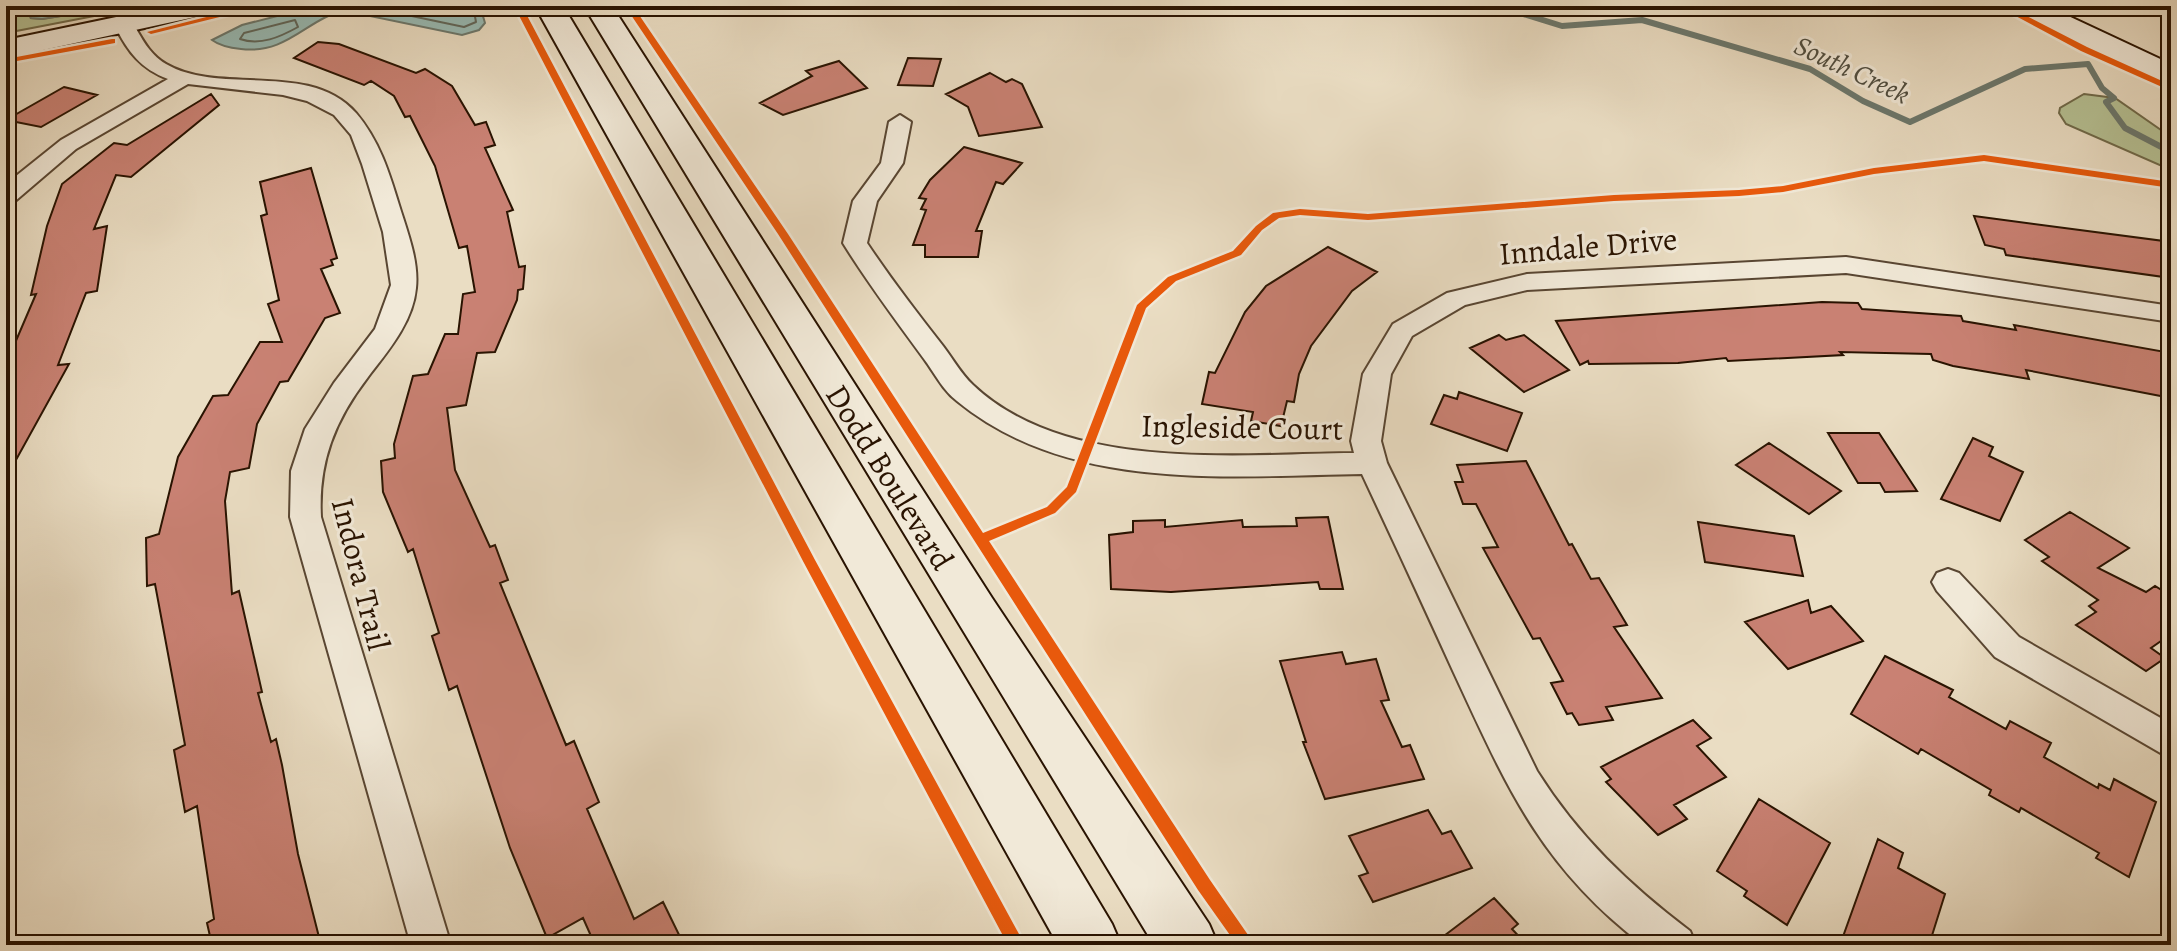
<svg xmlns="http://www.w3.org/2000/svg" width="2177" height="951" font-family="Alegreya,serif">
	<rect width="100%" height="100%" fill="#eaddc3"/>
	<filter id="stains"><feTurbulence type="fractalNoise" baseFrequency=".0025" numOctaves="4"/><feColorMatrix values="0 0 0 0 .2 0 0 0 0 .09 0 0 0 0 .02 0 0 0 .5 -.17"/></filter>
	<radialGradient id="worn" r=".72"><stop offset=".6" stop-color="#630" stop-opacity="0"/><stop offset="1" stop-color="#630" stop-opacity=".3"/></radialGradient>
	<path fill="#b6c194" stroke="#706a4a" stroke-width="2" d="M6,6H35L31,18L42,19L123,6H146L6,33Z
		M2084,94L2115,98L2171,137V170L2066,124L2059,113L2060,108Z"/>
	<path fill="#98bbb5" stroke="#6c786d" stroke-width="2" d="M35,6H123L42,19L31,18L28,14Z
		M316,6H480L485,23L479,30L462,35L346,11C310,15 289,55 241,49C231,48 220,46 212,40L242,25Z"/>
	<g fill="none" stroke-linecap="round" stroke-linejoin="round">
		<path stroke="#60675b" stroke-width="2" d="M364,6L464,27L476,22L473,6
			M295,20L298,27C280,37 260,46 240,39L244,33Z"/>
		<path stroke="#6c786d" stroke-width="6" d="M1498,6L1562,26L1642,20L1810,69L1863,101L1910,122L2025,69L2088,64L2102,88L2114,98L2106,102L2125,128L2171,152
			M2167,31L2171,32"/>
	</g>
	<path fill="#c98173" stroke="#291301" stroke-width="2" d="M318,42L339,44L416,73L425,69L452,86L475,125L486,122L495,145L485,148L513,210L507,212L519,267L525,266L523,289L518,290L517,300L495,352L477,353L466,405L447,408L455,470L490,547L495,545L508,580L500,583L566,745L574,741L599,802L587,809L634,919L663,902L684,945H595L583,918L547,938L510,848L457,686L449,690L432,636L439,633L413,549L408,552L383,492L381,461L395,458L394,444L413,376L428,374L445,334H458L463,294L475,292L467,246L459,248L435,166L410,116L405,117L394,96L371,81L364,85L294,58Z
		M908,58L941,59L933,86L898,85Z
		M839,61L867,88L783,115L760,103L812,76L806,71Z
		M990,73L1006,82L1012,79L1022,84L1042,127L979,136L968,107L946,94Z
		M64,87L97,95L41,127L6,120Z
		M211,94L219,105L131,177L116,175L94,229L107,226L97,291L86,293L58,365L69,364L6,478V364L36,294L31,295L47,226L62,184L114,143L127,145Z
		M964,147L1022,163L1003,184L996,182L976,231H982L978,257H925V245H913L926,210L921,209L926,199L919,198L930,180Z
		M311,168L337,258L331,260L333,265L321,269L340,313L325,318L288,381L280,382L257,424L249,468L230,472L225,501L232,594L239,591L262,692L258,693L271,742L276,739L282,765L298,854L321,945H212L207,923L214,919L197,806L185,812L174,750L185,745L155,584L147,586L146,538L159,534L178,457L213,396L228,395L260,342H282L268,304L279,300L261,216L267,214L260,182Z
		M1974,216L2171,242V278L2006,255L2004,249L1985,245Z
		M1328,247L1377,272L1352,291L1311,346L1299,374L1294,402L1287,401L1281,426L1251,421L1253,412L1202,404L1209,372L1215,373L1245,312L1266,286Z
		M1822,302L1858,303L1862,309L1961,316L1963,321L2016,330L2014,325L2171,353V398L2026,370L2029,379L1953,366L1933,360L1931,354L1840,352L1843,355L1728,361L1726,358L1678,363L1589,364L1588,361L1580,365L1556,321Z
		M1499,335L1506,340L1524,335L1569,370L1524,392L1470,348Z
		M1459,392L1522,413L1507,451L1431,424L1444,395L1457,399Z
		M1828,433H1879L1917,491L1885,492L1880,483H1858Z
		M1973,438L1993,447L1989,456L2023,472L2000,521L1941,499Z
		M1769,443L1841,491L1809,514L1736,465Z
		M1526,461L1569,545L1572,544L1591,579L1599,578L1627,625L1614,627L1662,698L1606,707L1613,720L1579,725L1572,713L1567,714L1551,683L1563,681L1540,638L1533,639L1483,548L1498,547L1476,504H1463L1455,482H1463L1457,465Z
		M2070,512L2129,548L2098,568L2146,592L2155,586L2171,596V634L2151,648L2165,658L2146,671L2076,625L2096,612L2089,606L2098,600L2042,561L2049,557L2025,540Z
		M1328,517L1343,589H1320L1318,582L1171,592L1111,589L1109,535L1133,532V521L1165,520V527L1242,520L1243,527L1297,526L1296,518Z
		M1698,522L1794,536L1803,576L1705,562Z
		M1808,600L1811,613L1831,606L1863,641L1788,669L1745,622Z
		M1342,652L1346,664L1376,659L1389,700L1381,701L1402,747L1410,745L1424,779L1325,799L1303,742H1306L1280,661Z
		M1885,656L1953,690L1949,697L2006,729L2010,721L2051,743L2044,757L2098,788L2099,784L2110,790L2114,779L2156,802L2129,877L2096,858L2099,853L2021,808L2019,812L1989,795L1991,790L1921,749L1918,754L1851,714Z
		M1693,720L1711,738L1697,746L1726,777L1674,805L1687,819L1658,835L1606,782L1611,779L1601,767Z
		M1759,799L1830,843L1787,925L1744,896L1747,891L1717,871Z
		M1428,810L1442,834L1451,831L1472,868L1373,902L1359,876L1368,873L1349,836Z
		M1878,839L1903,853L1898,868L1945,894L1929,945H1840Z
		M1494,898L1518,924L1512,929L1527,945H1432Z"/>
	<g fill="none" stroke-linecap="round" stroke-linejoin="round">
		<g stroke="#594632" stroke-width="4">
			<path id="street" d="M125,20L132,22C142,38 148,53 166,64C221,96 309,60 356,113C379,140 389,172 399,205C407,231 419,261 416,288C413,322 388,351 368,377C335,420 318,462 321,517L451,945H411L290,517L291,471L305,429L334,383L375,329L391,285L383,232L362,164L351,135L334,115L307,101L283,95L188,84L76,149L14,202L6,204V184L61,140L168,79C141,69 128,52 115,26Z
				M900,115L911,122L903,163L877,201L867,243C891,279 917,313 943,346C953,359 961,374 973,385C1066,473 1237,454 1354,453L1351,441L1363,374L1393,324L1447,293L1527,274L1846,257L2171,306V322L1846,273L1527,290L1465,305L1412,336L1391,374L1381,441L1387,463L1537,771C1578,836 1629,885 1690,931L1696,945H1643C1540,866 1507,787 1454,673C1424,607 1393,540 1362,474C1227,476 1069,493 957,401C944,391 936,376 927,363C898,323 869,285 843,243L853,201L881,163L889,122Z
				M1948,569L1959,573L2019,637L2171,724V759L1995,657L1937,591L1932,582L1937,573Z"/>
		</g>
		<g stroke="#291301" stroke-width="4">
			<path id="secondary" d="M169,6H223L219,12L209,14L6,58V40Z
				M535,6H563L1112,924L1121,945H1058Z
				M584,6H612L992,598L1209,924L1218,945H1154Z
				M2010,6H2047L2171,64V84L2014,12Z"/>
		</g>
		<use href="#street" fill="#f1e9d8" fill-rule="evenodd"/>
		<use href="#secondary" fill="#f1e9d8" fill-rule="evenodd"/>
		<g stroke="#f1e9d8" stroke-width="5">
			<path id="cycleway" d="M250,6H264L151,34L147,32Z
				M514,6H522L815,560L1025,945H1008L804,563Z
				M625,6H633L788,234L983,533L1047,507L1067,487L1137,305L1168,277L1233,251L1256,226L1273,213L1300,209L1368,214L1614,195L1739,190L1783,186L1874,168L1984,155L2171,182V188L1984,161L1874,174L1783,192L1739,196L1614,201L1368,220L1300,215L1279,218L1262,230L1241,255L1176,281L1146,308L1076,492L1055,513L989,541L1210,880L1255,945H1237L1198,890L778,234Z
				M1997,6H2007L2087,47L2171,85V91L2081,51Z
				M112,39H115V43L6,63V59Z"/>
		</g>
		<use href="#cycleway" fill="#e8590c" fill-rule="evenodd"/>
	</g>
	<g text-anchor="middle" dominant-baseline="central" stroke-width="6" stroke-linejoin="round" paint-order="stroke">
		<g font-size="28" font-style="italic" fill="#504e40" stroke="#f1e9d8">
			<text transform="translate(1852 70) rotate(25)">South Creek</text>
		</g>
		<g font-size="32" fill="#291301" stroke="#f1e9d8">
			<text transform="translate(1588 246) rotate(-5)">Inndale Drive</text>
			<text transform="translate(1242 427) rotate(1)">Ingleside Court</text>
			<text transform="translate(890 477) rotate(58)">Dodd Boulevard</text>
			<text transform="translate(361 574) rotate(76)">Indora Trail</text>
		</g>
	</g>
	<rect width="2177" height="951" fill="none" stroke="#eaddc3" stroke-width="32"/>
	<rect x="8" y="8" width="2161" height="935" fill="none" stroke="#291301" stroke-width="4"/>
	<rect x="16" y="16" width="2145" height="919" fill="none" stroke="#291301" stroke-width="2"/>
	<rect width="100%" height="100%" filter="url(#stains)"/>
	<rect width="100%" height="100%" fill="url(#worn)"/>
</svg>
